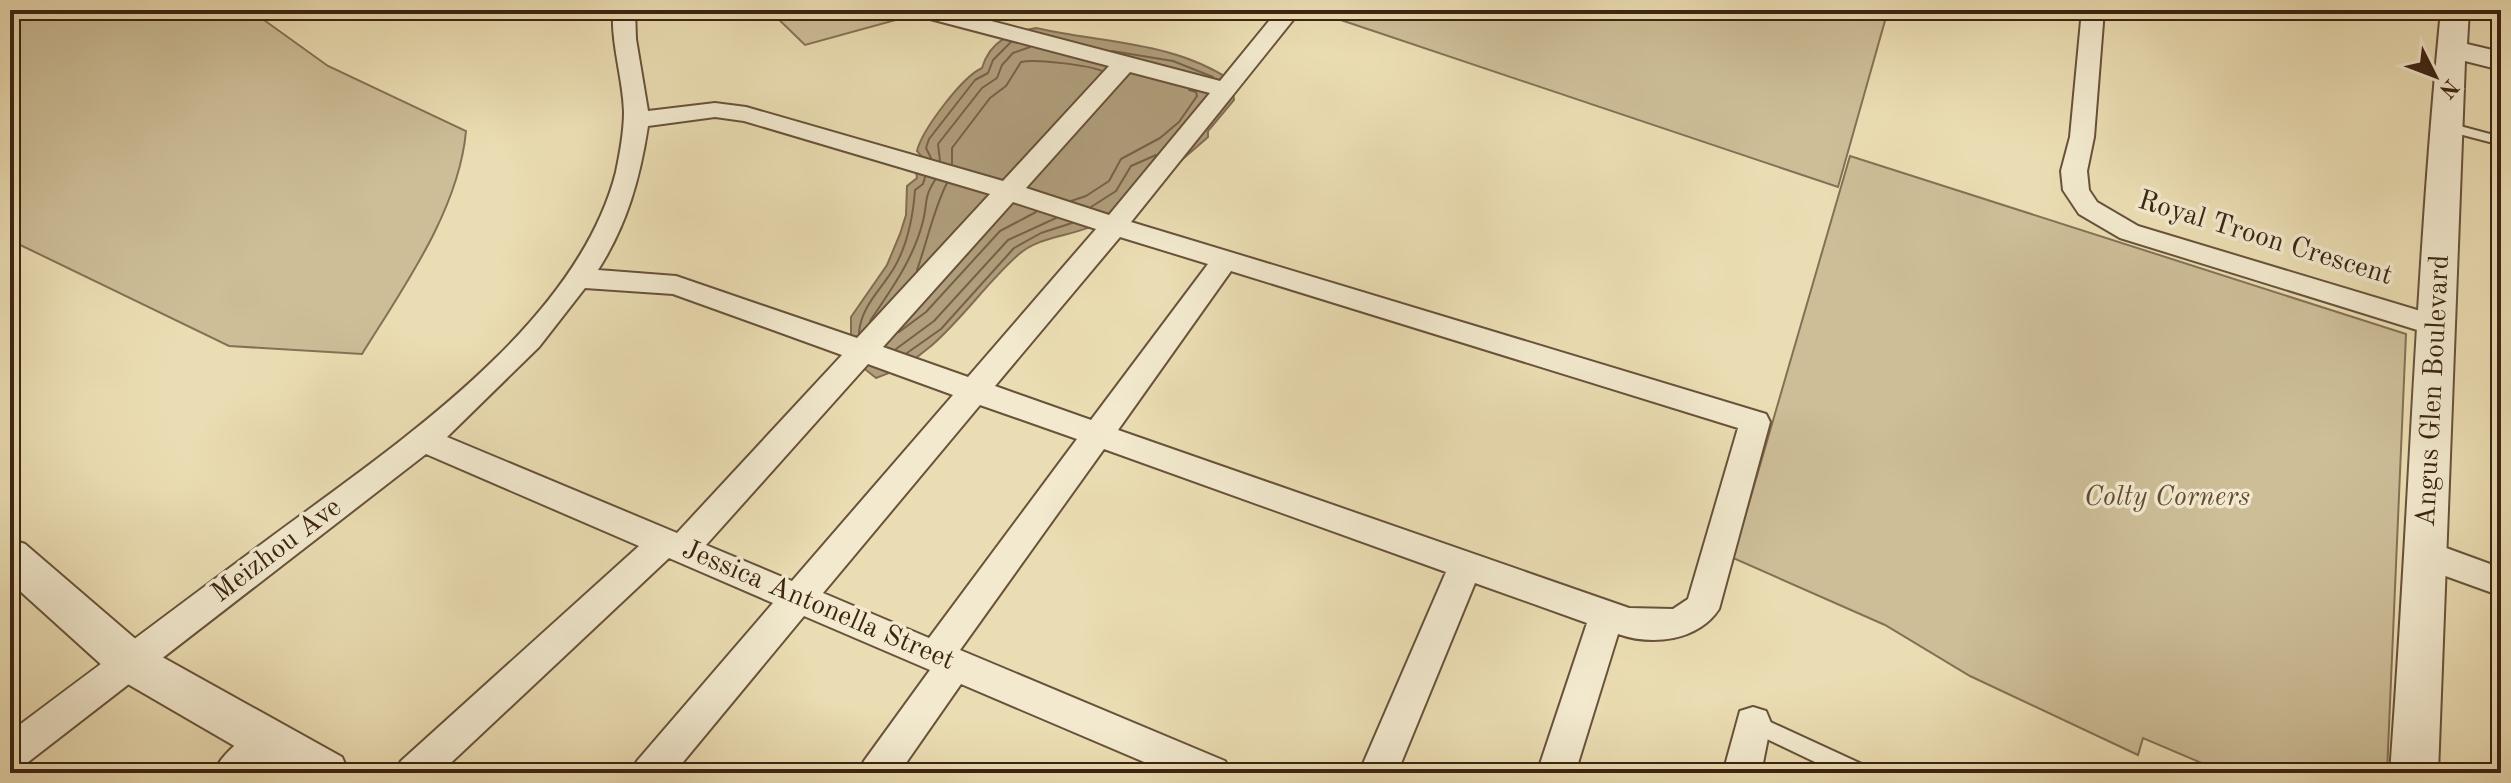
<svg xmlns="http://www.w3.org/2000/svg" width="2511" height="783" font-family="'Old Standard TT',serif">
	<rect width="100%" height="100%" fill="#ebddb3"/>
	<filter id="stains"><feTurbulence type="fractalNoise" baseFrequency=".0025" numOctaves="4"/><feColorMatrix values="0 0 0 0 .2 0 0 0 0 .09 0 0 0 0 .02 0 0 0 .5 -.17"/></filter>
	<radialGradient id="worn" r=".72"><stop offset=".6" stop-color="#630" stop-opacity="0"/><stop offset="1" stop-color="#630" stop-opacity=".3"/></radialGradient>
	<path fill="#cdbe98" stroke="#847155" stroke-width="2" d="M28,10H250L328,66L466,131C459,210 403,288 362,354L229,346L10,240V19Z
		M769,10H932L805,45Z
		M1311,10H1888L1838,187Z
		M1850,156L2406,334L2387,773H2225L2143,738L2138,755L1970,676L1885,625L1733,558Z"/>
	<path fill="#b09e7c" stroke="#826d52" stroke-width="2" d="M1036,28C1101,43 1174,41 1232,81L1234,100L1208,131V137C1177,164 1137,199 1103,221C1077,237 1041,234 1018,255C970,298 940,357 876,378L851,358V317L887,265L900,234L906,215L907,186L917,178L915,164L923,158L917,151C922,130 962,77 982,68C990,41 1011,32 1036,28Z"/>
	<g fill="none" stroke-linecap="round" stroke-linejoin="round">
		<path stroke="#766147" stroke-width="2" d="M1112,51L1173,61L1213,77
			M931,158L926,148L929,139L975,80L988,73L993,60L1011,42
			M940,161L938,144L982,88L997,78L1002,65L1013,53L1030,47
			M952,164V148L990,98L1006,86L1021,62C1036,59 1088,65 1102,71
			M1071,201L1086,196L1109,181L1121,159L1160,138L1179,122L1197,96L1196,92L1189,90
			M1091,207L1116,191L1131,166L1156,155
			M917,270C927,242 934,208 947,183
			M870,321C891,290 914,258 923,221C928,202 923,199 935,180
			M899,332L926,312L1000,231L1036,212
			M859,333C861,306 881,290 894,268C908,244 913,217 915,190L923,184L925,177
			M896,349L934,321L1008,240L1056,218
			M907,353L941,329L1014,248L1041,233L1072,223"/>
		<g stroke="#68523a" stroke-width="4">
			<path id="service" d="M2445,122L2501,137V145L2440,129V123Z
				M1753,714L1866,766L1869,773H1838L1746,729L1743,723L1746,717Z"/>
		</g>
		<g stroke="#68523a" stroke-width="4">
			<path id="minor" d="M613,10H635L636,39L648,111L715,103L746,107L1003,181L1109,66L915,15L912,10H949L1220,81L1278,10H1301L1131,222L1766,414L1770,422L1719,609C1698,641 1652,646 1618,634L1575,773H1537L1587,623L1475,583L1397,773H1359L1446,572L1104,449L960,650L1225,761L1231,773H1170L961,684L899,773H858L864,761L930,670L804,616L674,773H631L637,761L773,603L669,558L440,773H395L401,761L639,546L426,454L23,766L10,771V732C94,669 178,606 263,543C385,452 576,329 616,172C620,153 624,131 624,112C623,78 611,45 613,10ZM1130,72L1210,93L1109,215L1026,188ZM715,117L744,121L990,194L857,338L676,276L598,270C627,225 640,178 648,126ZM1013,202L1096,229L968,377L883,347ZM1120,237L1208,264L1091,420L995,386ZM1231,271L1738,428L1688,599L1673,609L1629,608L1118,430ZM585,288L673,294L842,355L677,533L447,437L539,347ZM868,364L953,395L792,581L706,545ZM980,405L1077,439L929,638L823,593Z
				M2082,10H2104L2094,137L2087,171L2089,190L2097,202L2138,226L2447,319L2451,326L2447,333L2437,336L2427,333L2120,238L2079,214L2063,190L2061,171L2070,137Z
				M2427,541L2501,568V596L2415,565L2410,555L2415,545Z
				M1753,707L1766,711L1771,723L1761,773H1723L1740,711Z
				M268,725L281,730L287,742L281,754L259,773H213C223,752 247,733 268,725Z"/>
		</g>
		<g stroke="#68523a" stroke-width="4">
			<path id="tertiary" d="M2441,10H2469L2467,44L2501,52V70L2465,61L2438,773H2390C2409,519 2416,264 2441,10Z
				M10,539L25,544L146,648L342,757L349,773H281L114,676L10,582Z"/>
		</g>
		<use href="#service" fill="#f2e9ce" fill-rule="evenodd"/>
		<use href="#minor" fill="#f2e9ce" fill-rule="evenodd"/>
		<use href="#tertiary" fill="#f2e9ce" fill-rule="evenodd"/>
	</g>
	<g text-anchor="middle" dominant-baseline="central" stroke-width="7" stroke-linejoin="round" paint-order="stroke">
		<g font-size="28" fill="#3c2412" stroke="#f2e9ce">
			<text transform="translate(2265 239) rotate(17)">Royal Troon Crescent</text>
			<text transform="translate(2434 391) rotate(-87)">Angus Glen Boulevard</text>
			<text transform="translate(277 551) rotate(-37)">Meizhou Ave</text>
			<text transform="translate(818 606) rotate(23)">Jessica Antonella Street</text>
		</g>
		<g font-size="28" font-style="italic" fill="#604a34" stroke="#f2e9ce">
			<text x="2167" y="498">Colty Corners</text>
		</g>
	</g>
	<rect width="2511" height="783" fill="none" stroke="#ebddb3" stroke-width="40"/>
	<rect x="12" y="12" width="2487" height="759" fill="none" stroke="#3c2412" stroke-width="4"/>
	<rect x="20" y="20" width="2471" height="743" fill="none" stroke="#3c2412" stroke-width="2"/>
	<g transform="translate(2435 76) rotate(132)" stroke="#f2e9ce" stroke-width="6" paint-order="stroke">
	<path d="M0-6L14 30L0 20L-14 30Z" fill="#3c2412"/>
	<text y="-12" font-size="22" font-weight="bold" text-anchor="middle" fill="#3c2412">N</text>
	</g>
	<rect width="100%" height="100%" filter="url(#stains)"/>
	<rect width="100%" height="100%" fill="url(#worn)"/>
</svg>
